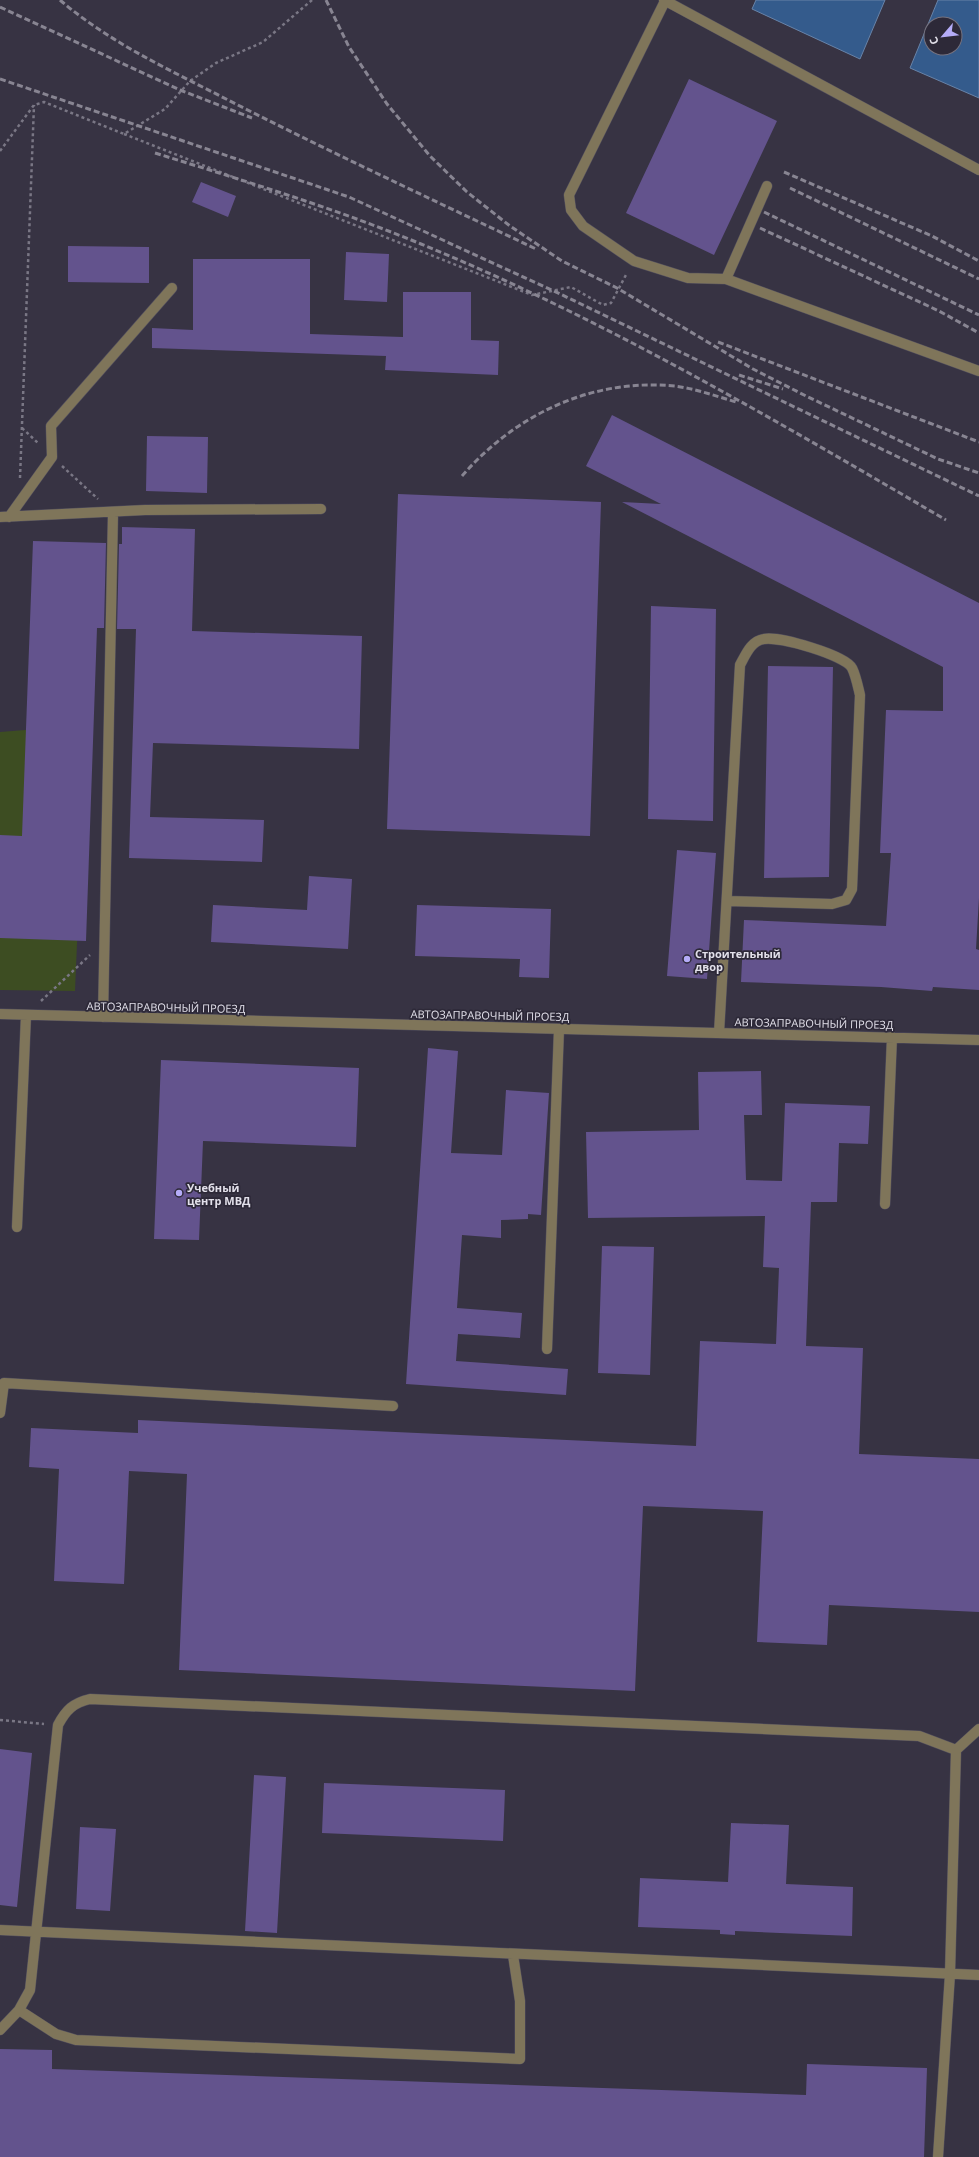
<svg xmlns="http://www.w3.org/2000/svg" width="979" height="2157" font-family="'Open Sans',sans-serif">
	<rect width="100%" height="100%" fill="#373343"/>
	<path fill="#3d4d22" d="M94,544L75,991L0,990V732L63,727Z"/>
	<path fill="#345b8c" stroke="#6883a8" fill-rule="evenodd" d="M756,0H885L860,59L752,9Z
		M938,0H979V98L910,68ZM931,24H955V48H931Z"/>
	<path fill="#63538d" d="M689,79L777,121L714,255L626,213Z
		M201,182L236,196L228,217L192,202Z
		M68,246L149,247V283L68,282Z
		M346,252L389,254L387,302L344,300Z
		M193,259H310V334L403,337V292H471V340L499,341L498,375L385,370L386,356L152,348V328L193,330Z
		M612,415L979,603V898L976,949L979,950V990L933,987L932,991L881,987L741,982L744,920L886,926L891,853H880L886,710L943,711V667L622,502L661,504L586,466Z
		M147,436L208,437L207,493L146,491Z
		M398,494L601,502L590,836L387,829Z
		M122,527L195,529L192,631L362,636L359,749L153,743L150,817L264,820L262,862L129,858L136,629H117L119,544H122Z
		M33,541L106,543L104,628H97L86,941L0,938V835L22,836Z
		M651,606L716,609L713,821L648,819Z
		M768,666L833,667L829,877L764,878Z
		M677,850L716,853L707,979L667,976Z
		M309,876L352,879L348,949L211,942L213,905L307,910Z
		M417,905L551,909L549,978L519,977L520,959L415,956Z
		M428,1048L458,1051L451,1153L502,1155L506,1090L549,1093L541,1215L528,1214V1219L501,1220V1238L462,1235L457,1308L522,1313L520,1338L458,1334L456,1361L568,1369L566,1395L406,1384Z
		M161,1060L359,1068L356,1147L203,1141L199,1240L154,1239Z
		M761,1071L762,1115H744L746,1180L782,1181L785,1103L870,1106L868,1144L839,1143L837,1202H811L806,1346L863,1348L859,1454L979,1459V1612L829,1605L827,1645L757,1642L763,1511L643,1506L635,1691L179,1670L187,1474L129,1471L124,1584L54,1581L59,1469L29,1467L31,1428L138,1433V1420L696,1446L700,1341L776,1344L779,1268L763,1267L765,1216L588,1218L586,1132L699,1130L698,1072Z
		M602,1246L654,1247L650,1375L598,1373Z
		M0,1749L32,1753L17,1907L0,1905Z
		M254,1775L286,1777L277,1933L245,1931Z
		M324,1783L505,1790L503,1841L322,1833Z
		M731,1823L789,1825L786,1884L853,1887L852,1936L735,1931V1935L720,1934V1930L638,1927L640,1878L728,1882Z
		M80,1827L116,1829L110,1911L76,1909Z
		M0,2049L52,2050V2069L806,2095L807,2064L927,2068L924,2157H0Z"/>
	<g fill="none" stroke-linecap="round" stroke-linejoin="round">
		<g stroke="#524f5e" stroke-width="11">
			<path id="minor" d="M664,0L979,170
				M665,1L569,195L571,210L583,226L634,261L688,278L726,279L979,371
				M726,279L767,186
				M0,517L145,510L321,509
				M9,517L52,457L51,426L172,288
				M0,1014L979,1040
				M103,1017L113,513
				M719,1033L740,665C746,654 751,641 764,639C779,636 845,655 852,668C856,676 858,687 860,695L852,889L846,900L832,904L727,901
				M885,1204L892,1037
				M17,1227L26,1015
				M547,1349L559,1029
				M0,1413L4,1383L393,1406
				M956,1750L979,1729
				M0,1930L979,1975
				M19,2010L56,2034L76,2040L520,2059V2001L513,1955
				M0,2030L19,2010L30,1990L58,1725C66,1710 73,1703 90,1699L919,1736L956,1750L950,1974L938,2157"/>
		</g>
		<path stroke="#7a7785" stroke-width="2.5" stroke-dasharray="3 3" stroke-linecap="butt" d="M124,134L532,295L571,287L603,305L611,303L627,273
			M0,151L34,105L44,102L124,134L165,109L190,81L216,63L263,42L312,0
			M22,428L38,443
			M62,466L98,499
			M20,478L34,105
			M41,1001L90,955
			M0,1720L44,1724"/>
		<use href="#minor" stroke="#7f755a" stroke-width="10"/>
		<path stroke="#888592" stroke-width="3" stroke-dasharray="6 3" stroke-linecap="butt" d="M60,0C110,43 170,70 228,100C330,152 433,200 536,249
			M326,0L349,47L387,104L430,156L467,192L510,226L562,261L617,288L753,369L806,396L938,459L979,473
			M0,7L180,90L252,118
			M0,79L349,197L554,291L979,496
			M155,153C245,181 334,208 421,244C604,319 775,420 946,520
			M784,172L932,236L979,261
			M790,188L979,279
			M764,212L979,315
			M760,228L939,311L979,333
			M718,342L979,442
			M739,375L783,389
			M462,476C516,414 592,378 675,386C696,389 716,396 736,402"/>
	</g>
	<g fill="#b5acf8" stroke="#2d2938" stroke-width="1.5">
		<circle cx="687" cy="959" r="4"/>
		<circle cx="179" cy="1193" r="4"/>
	</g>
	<g text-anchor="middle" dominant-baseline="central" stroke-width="3.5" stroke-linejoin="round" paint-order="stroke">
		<g font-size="11" font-weight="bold" fill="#e2e0ea" stroke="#2d2938" text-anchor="start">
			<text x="695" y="953">Строительный<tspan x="695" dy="13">двор</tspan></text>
			<text x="187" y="1187">Учебный<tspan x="187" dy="13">центр МВД</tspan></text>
		</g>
		<g font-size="11" fill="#e2e0ea" stroke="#2d2938">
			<text transform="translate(166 1007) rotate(1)">АВТОЗАПРАВОЧНЫЙ ПРОЕЗД</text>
			<text transform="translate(490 1015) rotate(1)">АВТОЗАПРАВОЧНЫЙ ПРОЕЗД</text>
			<text transform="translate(814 1023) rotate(1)">АВТОЗАПРАВОЧНЫЙ ПРОЕЗД</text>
		</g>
	</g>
	<g transform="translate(943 36) rotate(242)"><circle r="19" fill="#2d2938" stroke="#75727f"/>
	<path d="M0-3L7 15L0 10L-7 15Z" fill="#b5acf8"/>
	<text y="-6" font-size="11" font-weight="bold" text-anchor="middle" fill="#e2e0ea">С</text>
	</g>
</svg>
